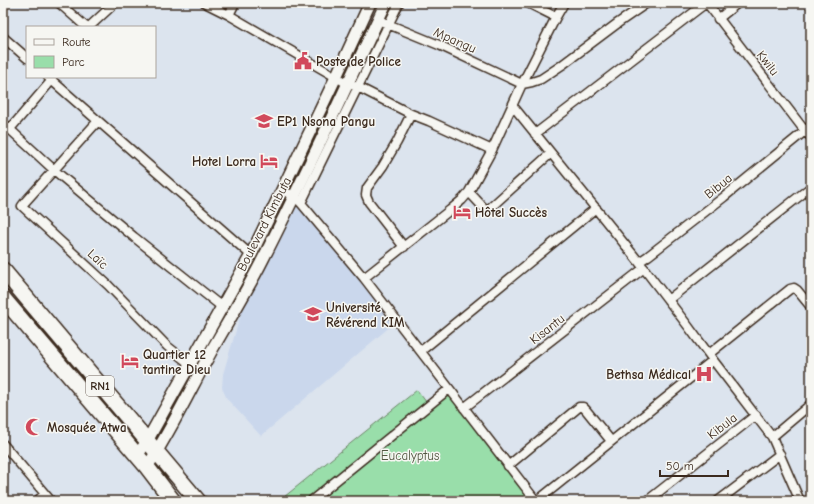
<svg xmlns="http://www.w3.org/2000/svg" width="814" height="504" font-family="'Comic Neue',sans-serif">
	<rect width="100%" height="100%" fill="#dce4ee"/>
	<filter id="ink" filterUnits="userSpaceOnUse"><feTurbulence type="fractalNoise" baseFrequency=".025" numOctaves="2"/><feDisplacementMap in="SourceGraphic" scale="8" xChannelSelector="R" yChannelSelector="G"/><feConvolveMatrix kernelMatrix="1 2 1 2 8 2 1 2 1" color-interpolation-filters="sRGB"/></filter>
	<g filter="url(#ink)">
		<path fill="#cad7ec" d="M297,203L361,276L379,303L392,325L261,436L227,399L222,388L223,374L245,300Z"/>
		<path fill="#99deaa" stroke="#6a8464" d="M451,384L541,501H279L417,390L427,403Z"/>
		<g fill="none" stroke-linecap="round" stroke-linejoin="round">
			<g stroke="#3b2a1e" stroke-width="11">
				<path id="street" d="M59,3L86,27
					M205,3L229,15L348,84L358,87L411,114L429,121L492,150
					M528,3L556,17
					M707,3L805,131L811,137
					M229,15L235,3
					M718,19L738,3
					M378,20L439,45L522,84L532,82L541,79L562,65L618,23L647,3
					M89,27L115,3
					M3,37L27,58
					M48,77L251,255
					M513,106L551,153L639,262L688,326L713,360L772,437L800,501
					M98,121L25,202L22,206L108,285L167,346L190,364
					M3,123L54,170L134,237L198,288L222,307
					M10,129L52,80
					M535,134L706,3
					M282,190L294,196L301,203L364,278L536,501
					M469,192L484,208L487,209L490,208L551,153
					M301,203L399,3
					M404,247L369,202L366,195L367,188L383,166L397,142L411,114
					M639,262L648,256L724,197L811,126
					M364,278L450,210L462,200L469,192L492,150L522,84L556,17L564,3
					M668,300L811,187
					M421,351L596,208
					M709,354L790,289L794,288L797,290L811,307
					M464,408L644,268
					M772,437L811,404
					M3,444L51,501
					M508,466L579,407H583L586,410L611,441
					M37,501L45,494
					M311,501L449,389
					M537,501L713,360
					M647,501L756,415
					M718,501L780,454"/>
			</g>
			<g stroke="#3b2a1e" stroke-width="14">
				<path id="secondary" d="M137,456L147,441L251,255L336,77L370,3
					M147,467C172,429 191,388 213,348C230,318 248,289 263,259C306,175 345,88 386,3"/>
			</g>
			<g stroke="#3b2a1e" stroke-width="18">
				<path id="highway" d="M3,270L198,501
					M3,298L147,467L173,501"/>
			</g>
			<use href="#street" stroke="#f6f6f2" stroke-width="8"/>
			<use href="#secondary" stroke="#f6f6f2" stroke-width="11"/>
			<use href="#highway" stroke="#f6f6f2" stroke-width="15"/>
		</g>
	</g>
	<defs>
		<g id="civic-bare" transform="scale(1.38)"><path d="M-.6-6.5H3V-4.5H.6V-3L4-1V1h2V6H-6V1h2V-1L-.6-3ZM-1.2 2.5V6h2.4V2.5Z" fill="#d1495b" stroke="#f6f6f2" stroke-width="2.5" paint-order="stroke"/></g>
		<g id="school-bare" transform="scale(1.38)"><path d="M0-5L7-2L0 1L-7-2ZM-4 1L0 2.5L4 1V4Q0 6-4 4Z" fill="#d1495b" stroke="#f6f6f2" stroke-width="2.5" paint-order="stroke"/></g>
		<g id="hotel-bare" transform="scale(1.38)"><path d="M-6-4.5h1.5V1H6V5H4.5V3h-9V5H-6ZM-4 0a1.8 1.8 0 1 1 3.6 0ZM.5 0V-2.5h3Q6-2.5 6 0Z" fill="#d1495b" stroke="#f6f6f2" stroke-width="2.5" paint-order="stroke"/></g>
		<g id="university-bare" transform="scale(1.38)"><path d="M0-5L7-2L0 1L-7-2ZM-4 1L0 2.5L4 1V4Q0 6-4 4Z" fill="#d1495b" stroke="#f6f6f2" stroke-width="2.5" paint-order="stroke"/></g>
		<g id="hospital-bare" transform="scale(1.38)"><path d="M-5-5h3v3.5h4V-5h3V5h-3V1.5h-4V5h-3Z" fill="#d1495b" stroke="#f6f6f2" stroke-width="2.5" paint-order="stroke"/></g>
		<g id="mosque-bare" transform="scale(1.38)"><path d="M3.5-4.9A6 6 0 1 0 3.5 4.9A5 5 0 1 1 3.5-4.9Z" fill="#d1495b" stroke="#f6f6f2" stroke-width="2.5" paint-order="stroke"/></g>
	</defs>
	<g fill-rule="evenodd">
		<use href="#civic-bare" x="303" y="61"/>
		<use href="#school-bare" x="264" y="121"/>
		<use href="#hotel-bare" x="269" y="161"/>
		<use href="#hotel-bare" x="462" y="212"/>
		<use href="#university-bare" x="313" y="314"/>
		<use href="#hotel-bare" x="130" y="361"/>
		<use href="#hospital-bare" x="704" y="374"/>
		<use href="#mosque-bare" x="34" y="427"/>
	</g>
	<g text-anchor="middle" dominant-baseline="central" stroke-width="3" stroke-linejoin="round" paint-order="stroke">
		<rect fill="#f6f6f2" stroke="#73675e" stroke-width="1" x="86" y="376" width="28" height="20" rx="3"/>
		<g font-size="12" font-weight="bold" fill="#3b2a1e">
			<text x="100" y="386">RN1</text>
		</g>
		<g font-size="13" fill="#3b2a1e" stroke="#f6f6f2">
			<text transform="translate(455 40) rotate(24)">Mpangu</text>
			<text transform="translate(768 63) rotate(52)">Kwilu</text>
			<text transform="translate(718 186) rotate(-39)">Bibua</text>
			<text transform="translate(264 224) rotate(-63)">Boulevard Kimbuta</text>
			<text transform="translate(98 259) rotate(43)">Laïc</text>
			<text transform="translate(547 329) rotate(-38)">Kisantu</text>
			<text transform="translate(722 426) rotate(-38)">Kibula</text>
		</g>
		<g font-size="13" font-weight="bold" fill="#3b2a1e" stroke="#f6f6f2" text-anchor="start">
			<text x="316" y="61">Poste de Police</text>
			<text x="277" y="121">EP1 Nsona Pangu</text>
			<text x="256" y="161" text-anchor="end">Hotel Lorra</text>
			<text x="475" y="212">Hôtel Succès</text>
			<text x="326" y="307">Université<tspan x="326" dy="15">Révérend KIM</tspan></text>
			<text x="143" y="354">Quartier 12<tspan x="143" dy="15">tantine Dieu</tspan></text>
			<text x="691" y="374" text-anchor="end">Bethsa Médical</text>
			<text x="47" y="427">Mosquée Atwa</text>
		</g>
		<g font-size="13" fill="#525741" stroke="#f6f6f2">
			<text x="410" y="455">Eucalyptus</text>
		</g>
	</g>
	<rect width="814" height="504" fill="none" stroke="#f6f6f2" stroke-width="16"/>
	<rect x="8" y="8" width="798" height="488" fill="none" stroke="#3b2a1e" stroke-width="1.5" filter="url(#ink)"/>
	<rect x="26" y="26" width="130" height="52" fill="#f6f6f2" stroke="#aba49d"/>
	<rect x="34" y="39" width="20" height="6" fill="#f6f6f2" stroke="#aba49d"/>
	<text x="62" y="46" font-size="12" fill="#3b2a1e">Route</text>
	<rect x="34" y="56" width="20" height="12" fill="#99deaa" stroke="#aba49d"/>
	<text x="62" y="66" font-size="12" fill="#3b2a1e">Parc</text>
	<path d="M660 470v6h68v-6" fill="none" stroke="#3b2a1e" stroke-width="2"/>
	<text x="666" y="470" font-size="12" fill="#3b2a1e" stroke="#f6f6f2" stroke-width="3" paint-order="stroke">50 m</text>
</svg>
